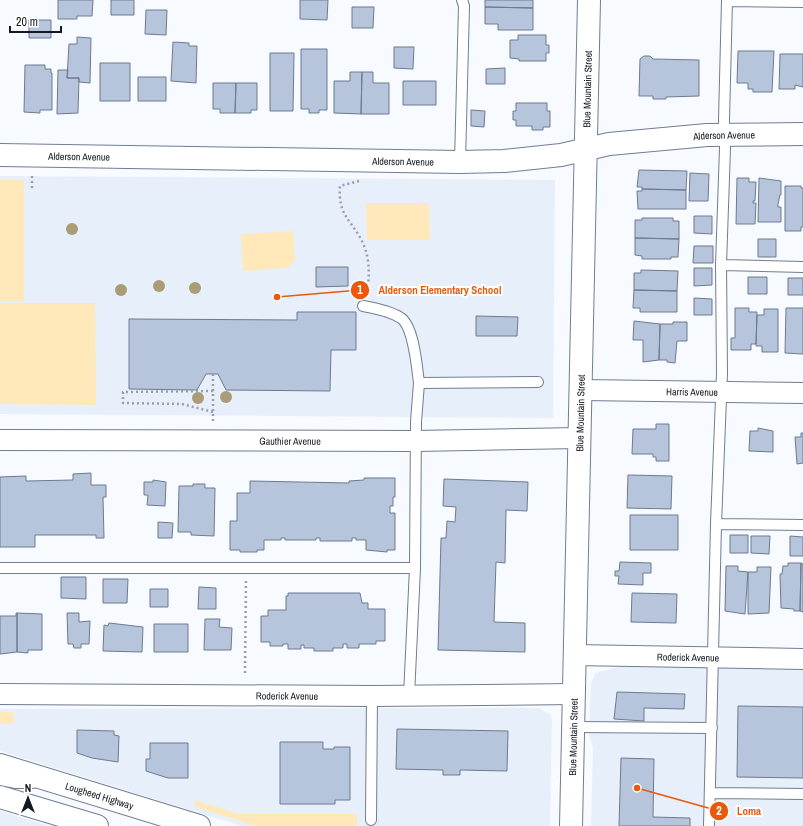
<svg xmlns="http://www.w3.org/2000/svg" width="803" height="826" font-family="'Archivo Narrow',sans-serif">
	<rect width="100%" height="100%" fill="#f7faff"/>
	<path fill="#e7effb" d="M0,176L555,180L553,418L0,414Z
		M625,665L803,668V826H591L593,748L589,734L591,683L596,673Z
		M539,708L549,714L552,719L550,826H242L0,751V709Z
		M0,811L46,825L49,826H0Z"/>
	<path fill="#ffe9bb" d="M0,180H24V301H0Z
		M366,203H429L430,240H367Z
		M293,231L295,261L287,268L243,271L241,234Z
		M0,303H95L96,405L0,404Z
		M0,712H12L15,721L12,724H0Z
		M195,800L239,814H357V826H405H256L195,807Z"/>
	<path fill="#b7c5dc" stroke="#6d7a8f" d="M58,0H93L92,16H77V19H58Z
		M111,0H134V15H111Z
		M300,0H328L327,20L300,19Z
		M485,0H533V8L485,7Z
		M352,7H374L373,28H352Z
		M485,7L533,8V30H498V24H485Z
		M146,10H167L166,35L145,34Z
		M29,20H51V38H29Z
		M518,35H546V45H549V53H546V61H519V59L510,58V40H518Z
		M77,37L91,38L90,83L79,82V78H67L69,44H77Z
		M173,42L189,43V46H197L196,83L171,81Z
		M394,47H414L413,69L394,68Z
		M301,49H327V110H319V113H309V109H301Z
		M738,51H774L772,92H753V89H748V83H737Z
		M270,53H294L293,111H270Z
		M780,54H803V87L795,85V89H779Z
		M644,56H650L653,59L699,60V96L666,97V99H653V96H639L640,59Z
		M100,63H130V101H100Z
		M25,65H45V69H51V73H52V110H40V113L24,112Z
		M505,68V84H486V69Z
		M58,70H68L67,78H79L78,113L57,114Z
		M350,72H362L361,114L334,113V81H350Z
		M362,72H373V83H389V114H361Z
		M138,77H166V101H138Z
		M403,81H436V105H403Z
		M213,83H236L235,113H220V109H213Z
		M236,83H257V110H251V113H235Z
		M516,103H547V111H550V127H543V130H532V126H516V120H513V111H516Z
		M471,110L485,111L484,127L471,126Z
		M639,170L687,171L686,190L642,189V187H637Z
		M690,173L709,174L708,201H689Z
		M737,178H749V182H756L755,201H753V203H756L755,224H736Z
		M759,178L781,181V195H780L778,204V207H781V222H758Z
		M785,186H801V188H803V227H801V231H785Z
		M642,189L686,190V209H638L637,191H642Z
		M694,216H712V234L694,233Z
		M642,218H673V221H679V239L635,238V220H642Z
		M635,238L679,239L678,257H671V259H642V256L635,255Z
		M758,239H776V257H758Z
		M694,246H713V263H693Z
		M316,267H348V286L316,287Z
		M694,268H712V285L694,286Z
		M641,270L678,271L677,291L634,290V273H641Z
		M748,277H767V294H748Z
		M788,278H803V295H788Z
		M634,290L677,291V312H640V308H633Z
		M694,298L712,299V315H694Z
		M735,308H749V312H757L756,344H751V350H731V338H735Z
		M786,308H803V354L785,353Z
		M764,309H778V352H762V346H756L757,315H764Z
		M297,312H356V350H331L330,391L226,390L218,374H206L197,390L129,389V319L297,320Z
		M476,316L518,317L517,336H476Z
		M634,321L660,324L659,360L643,362V340H633Z
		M673,322H687V341H677L675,363L667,362V360H659L660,324H673Z
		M656,424H669V461H656V457H653V454H632L633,429H656Z
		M758,428L773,431V452L749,451L750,431H758Z
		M801,433H803V463L797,464L795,437H801Z
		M91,473V485H106V497H103L104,538H96V535H35V547H0V477L26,476V481L73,480V474Z
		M628,475L672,476L671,509L627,508Z
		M364,478H395V497H393V506H390V513H395V550H387V552L366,550V540H356V538H352V541H320V538H316V540H285V538H281V540H264V550H257V552H240V550H230V521H237V493H250V481L349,483V481L364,480Z
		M444,479L528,482L527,511L506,510L505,563L496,562L494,622L525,623V652L438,650L441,538H446L447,521L455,522L456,507L443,506Z
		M153,480L166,482L165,506L147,505L148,495H144V482H153Z
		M193,484H205V488H215L214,536L191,535V532H178L179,486H193Z
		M630,515H678V550H630Z
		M158,522L173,523L172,538H158Z
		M730,535H748V553H730Z
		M751,536H770L769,554L751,553Z
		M790,536L803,537V556H790Z
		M620,562L651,563V573H643V585L618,584L619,576H615V571H619Z
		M788,563H801L800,611H794V609L781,608L780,574H782L783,566H788Z
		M801,563L803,564V612L800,611Z
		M726,566H738V571L748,572L745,614L725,611Z
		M757,567H771L769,613L748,614V572H757Z
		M61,577H86V599L61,598Z
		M103,579H128L127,603H103Z
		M199,587L216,588V609H198Z
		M150,589H168V607H150Z
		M288,593H360L362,603H368V609H385V641H376V644H359V648H347V644H343V648H333V651H314V648H304V645H301V649H288V644H283V646H270V642H261V616H268V610H286V596H288Z
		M632,593L677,594L676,623L631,622Z
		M16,613H17V652L0,654V616H16Z
		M17,613L42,614V650H28V653L17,652Z
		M67,613H79V622L90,621L89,644H81V648H74L73,644H68Z
		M205,619H220L219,627L232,628L231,650H204Z
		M109,623L143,627L142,652L103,651L104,625L108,626Z
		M154,624H188V652H154Z
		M617,692L685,694L684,709L644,708V721L614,719Z
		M738,706L803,707V778L737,777Z
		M397,729L508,731L507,771L460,770V775H443V770L396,769Z
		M77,730L114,731V735L119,736L118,762L92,758L77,753Z
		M280,742H323V749H334V747H350V800H335V804H280Z
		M150,743H188V778H168L146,771V759H150Z
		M621,758L654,759L653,817L690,818V826H619Z"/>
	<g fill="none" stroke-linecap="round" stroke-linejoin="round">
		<g stroke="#707d92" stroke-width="12">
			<path id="lane" d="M727,1L803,2
				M460,162L464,6L462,0
				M721,265L803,267
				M363,306C375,308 390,311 401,318C414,327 417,368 419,383
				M716,524L803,525
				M0,568H415
				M409,696L415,568L416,422L419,383L538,382
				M573,727L712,728
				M0,780L16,783H33
				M710,793L803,794
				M371,820L372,696
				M709,826L716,524L722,373L721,265L725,148L724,120L727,0"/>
		</g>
		<g stroke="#707d92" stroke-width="22">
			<g id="street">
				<path id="s1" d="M582,390L803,393"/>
				<path id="s2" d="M0,440L416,441L579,438"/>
				<path id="s3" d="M574,655L803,659"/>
				<path id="s4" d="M0,694L372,696L573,694"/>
			</g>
		</g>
		<g stroke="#707d92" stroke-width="24">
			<g id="secondary">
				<path id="s5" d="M0,155L460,162L504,161L561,155L609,144L707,135L803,134"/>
				<path id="s6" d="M571,826L589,0"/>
			</g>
		</g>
		<g stroke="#707d92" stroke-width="24">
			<g id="primary">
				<path id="s7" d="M0,765L199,826"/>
				<path d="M0,797L97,826"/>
			</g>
		</g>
		<path stroke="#9b9ea5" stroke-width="2.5" stroke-dasharray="2 3" stroke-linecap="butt" d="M359,181L340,186C338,214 349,218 361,239C370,256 370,275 367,294
			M32,188V175
			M213,374V421
			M213,391L123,392V403L182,404L213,412
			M245,673L246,580"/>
		<use href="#lane" stroke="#fff" stroke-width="10"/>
		<use href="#street" stroke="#fff" stroke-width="20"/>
		<use href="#secondary" stroke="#fff" stroke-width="22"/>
		<use href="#primary" stroke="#fff" stroke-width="22"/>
	</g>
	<g fill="#aa9c76">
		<circle cx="72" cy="229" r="6"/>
		<circle cx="159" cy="286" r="6"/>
		<circle cx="195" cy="288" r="6"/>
		<circle cx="121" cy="290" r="6"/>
		<circle cx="226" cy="397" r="6"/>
		<circle cx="198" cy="398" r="6"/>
	</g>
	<g text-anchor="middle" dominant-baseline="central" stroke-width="4" stroke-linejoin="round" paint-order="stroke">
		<g font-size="10" fill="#141921" stroke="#fff">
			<text stroke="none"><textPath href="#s6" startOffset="737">Blue Mountain Street</textPath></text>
			<text stroke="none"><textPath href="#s5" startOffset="726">Alderson Avenue</textPath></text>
			<text stroke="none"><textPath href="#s5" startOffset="79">Alderson Avenue</textPath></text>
			<text stroke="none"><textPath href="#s5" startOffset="403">Alderson Avenue</textPath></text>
			<text stroke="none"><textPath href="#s1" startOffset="110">Harris Avenue</textPath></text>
			<text stroke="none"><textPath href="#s6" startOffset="413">Blue Mountain Street</textPath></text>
			<text stroke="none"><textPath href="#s2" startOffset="290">Gauthier Avenue</textPath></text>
			<text stroke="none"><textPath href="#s3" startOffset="114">Roderick Avenue</textPath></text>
			<text stroke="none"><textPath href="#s4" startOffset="287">Roderick Avenue</textPath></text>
			<text stroke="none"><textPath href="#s6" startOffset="89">Blue Mountain Street</textPath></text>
			<text stroke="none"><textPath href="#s7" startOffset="104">Lougheed Highway</textPath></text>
		</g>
	</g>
	<path fill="none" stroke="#e8590c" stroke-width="1.5" d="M277 297L360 290M637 788L719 811"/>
	<g fill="#e8590c" stroke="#fff" stroke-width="1.5">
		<circle cx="277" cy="297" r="4"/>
		<circle cx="637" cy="788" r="4"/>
		<circle cx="360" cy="290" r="10"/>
		<circle cx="719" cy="811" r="10"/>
	</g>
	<g font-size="12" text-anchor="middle" font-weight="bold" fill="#fff">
		<text x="360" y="294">1</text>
		<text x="719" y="815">2</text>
	</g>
	<g font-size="11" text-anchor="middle" font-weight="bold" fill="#e8590c" stroke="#fff" stroke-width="4" stroke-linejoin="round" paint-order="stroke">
		<text x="440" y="294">Alderson Elementary School</text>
		<text x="749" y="815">Loma</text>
	</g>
	<g transform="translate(28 798)" stroke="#ffffff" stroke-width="3" paint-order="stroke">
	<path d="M0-3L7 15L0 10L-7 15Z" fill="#141921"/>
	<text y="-6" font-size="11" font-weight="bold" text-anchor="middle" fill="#141921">N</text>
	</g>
	<path d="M10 26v6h51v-6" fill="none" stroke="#141921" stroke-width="2"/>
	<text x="16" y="26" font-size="12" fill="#141921" stroke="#ffffff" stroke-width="3" paint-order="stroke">20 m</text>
</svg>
